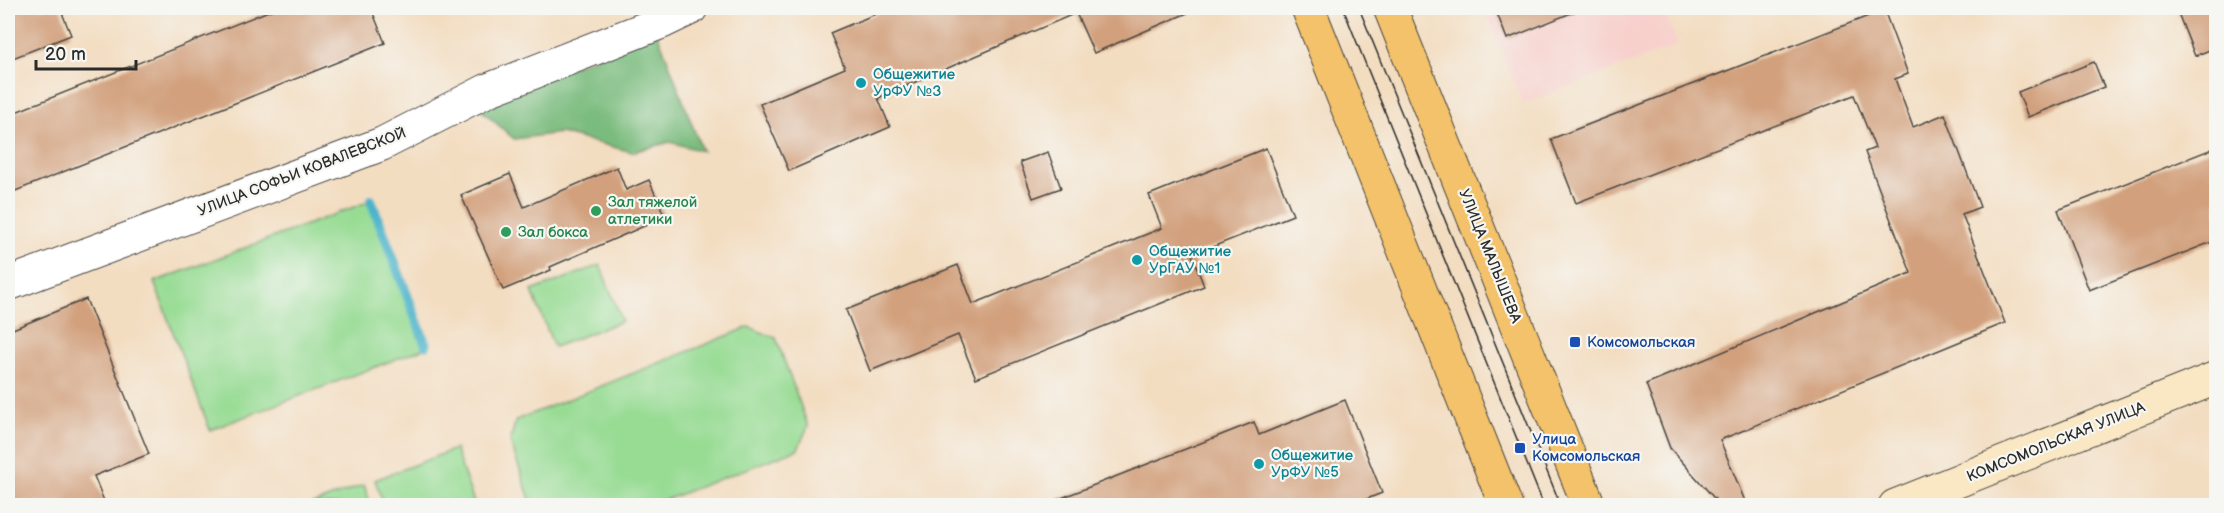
<svg xmlns="http://www.w3.org/2000/svg" width="2224" height="513" font-family="'Balsamiq Sans',sans-serif">
	<rect width="100%" height="100%" fill="#f6f6f2"/>
	<filter id="ink" filterUnits="userSpaceOnUse"><feTurbulence type="fractalNoise" baseFrequency=".0167" numOctaves="2"/><feDisplacementMap in="SourceGraphic" scale="12" xChannelSelector="R" yChannelSelector="G"/><feConvolveMatrix kernelMatrix="1 2 1 2 8 2 1 2 1" color-interpolation-filters="sRGB"/></filter>
	<filter id="wash" filterUnits="userSpaceOnUse"><feTurbulence type="fractalNoise" baseFrequency=".008" numOctaves="4" result="noise"/><feDisplacementMap in="SourceGraphic" scale="24" xChannelSelector="R" yChannelSelector="G"/><feGaussianBlur stdDeviation="1.35" result="paint"/><feColorMatrix in="noise" values="0 0 0 0 0 0 0 0 0 0 0 0 0 0 0 0 0 1.4 0 .05"/><feComposite in="paint" operator="in"/></filter>
	<g filter="url(#wash)">
		<rect width="100%" height="100%" fill="#f3ddc1"/>
		<path fill="#f7d0cc" d="M1484,8H1663L1678,45L1523,104Z"/>
		<path fill="#98dc94" stroke="#628460" stroke-width="1.5" d="M370,201L425,348L210,430L154,282Z
			M600,265L622,321L554,347L532,291Z
			M749,327L776,338L808,426L798,449L652,505H532L510,441L516,420Z
			M455,449L475,505H384L375,480Z
			M364,485L371,505H310Z"/>
		<path fill="#7abc7e" stroke="#527454" stroke-width="1.5" d="M657,32L702,151L670,142L632,152L560,133L514,139L477,106Z"/>
		<g fill="none" stroke-linecap="round" stroke-linejoin="round">
			<path stroke="#4cb4cb" stroke-width="10" d="M371,200L426,345"/>
		</g>
		<g id="blocks">
			<path fill="#d2a07d" d="M8,8H60L71,35L8,60Z
				M276,8H371L385,43L8,194V115Z
				M890,8H1199L1094,53L1076,13L878,98L890,127L789,171L760,104L845,68L830,33Z
				M1495,8H1581V9L1507,39Z
				M2176,8H2217V47L2195,56Z
				M1884,10L1908,74L1895,79L1913,127L1945,114L1980,207L1962,214L2005,323L1720,440L1747,506H1721L1670,448L1646,384L1911,273L1865,152L1875,148L1854,95L1576,203L1551,139Z
				M2094,62L2104,87L2028,117L2018,92Z
				M2217,147V240L2089,290L2058,210Z
				M1266,148L1293,215L1192,255L1204,286L976,378L958,335L870,371L846,310L958,265L973,304L1162,228L1149,195Z
				M1048,152L1061,188L1033,198L1020,162Z
				M617,167L626,190L649,180L665,217L550,267L551,270L503,290L461,195L510,174L524,207Z
				M86,299L149,454L94,476L106,506H8V331Z
				M1345,400L1382,493L1349,506H1046V504L1254,422L1259,435Z"/>
		</g>
	</g>
	<g filter="url(#ink)">
		<use href="#blocks" fill-opacity="0" stroke="#494642" stroke-width="1.5"/>
		<g fill="none" stroke-linecap="round" stroke-linejoin="round">
			<g stroke="#494642" stroke-width="35">
				<path id="minor" d="M8,284L382,144L488,90L662,22L691,8"/>
			</g>
			<g stroke="#494642" stroke-width="35">
				<path id="secondary" d="M1895,506L2216,378"/>
			</g>
			<g stroke="#494642" stroke-width="35">
				<path id="primary" d="M1308,8L1506,506
					M1390,8L1589,506"/>
			</g>
			<use href="#minor" stroke="#fff" stroke-width="33"/>
			<use href="#secondary" stroke="#fae7c3" stroke-width="33"/>
			<use href="#primary" stroke="#f3c26a" stroke-width="33"/>
			<path stroke="#2b2b2b" stroke-width="1.5" d="M1343,8L1544,506
				M1359,8L1561,506"/>
		</g>
	</g>
	<g fill="#0f9aa8" stroke="#f6f6f2" stroke-width="2">
		<circle cx="861" cy="83" r="6"/>
		<circle cx="1137" cy="260" r="6"/>
		<circle cx="1259" cy="464" r="6"/>
	</g>
	<g fill="#2e9e5b" stroke="#f6f6f2" stroke-width="2">
		<circle cx="596" cy="211" r="6"/>
		<circle cx="506" cy="232" r="6"/>
	</g>
	<g fill="#1a4fb4" stroke="#f6f6f2" stroke-width="2">
		<rect x="1569" y="336" width="12" height="12" rx="3"/>
		<rect x="1514" y="442" width="12" height="12" rx="3"/>
	</g>
	<g text-anchor="middle" dominant-baseline="central" stroke-width="4.5" stroke-linejoin="round" paint-order="stroke">
		<g font-size="15" fill="#0d838f" stroke="#f6f6f2" text-anchor="start">
			<text x="873" y="74">Общежитие<tspan x="873" dy="17">УрФУ №3</tspan></text>
			<text x="1149" y="251">Общежитие<tspan x="1149" dy="17">УрГАУ №1</tspan></text>
			<text x="1271" y="455">Общежитие<tspan x="1271" dy="17">УрФУ №5</tspan></text>
		</g>
		<g font-size="15" fill="#2b2b2b" stroke="#f6f6f2">
			<text transform="translate(302 172) rotate(-21)">УЛИЦА СОФЬИ КОВАЛЕВСКОЙ</text>
			<text transform="translate(1490 256) rotate(68)">УЛИЦА МАЛЫШЕВА</text>
			<text transform="translate(2056 442) rotate(-22)">КОМСОМОЛЬСКАЯ УЛИЦА</text>
		</g>
		<g font-size="15" fill="#27864d" stroke="#f6f6f2" text-anchor="start">
			<text x="608" y="202">Зал тяжелой<tspan x="608" dy="17">атлетики</tspan></text>
			<text x="518" y="232">Зал бокса</text>
		</g>
		<g font-size="15" fill="#164399" stroke="#f6f6f2" text-anchor="start">
			<text x="1587" y="342">Комсомольская</text>
			<text x="1532" y="439">Улица<tspan x="1532" dy="17">Комсомольская</tspan></text>
		</g>
	</g>
	<rect width="2224" height="513" fill="none" stroke="#f6f6f2" stroke-width="30"/>
	<path d="M36 60v9h100v-9" fill="none" stroke="#2b2b2b" stroke-width="3"/>
	<text x="45" y="60" font-size="18" fill="#2b2b2b" stroke="#f6f6f2" stroke-width="4.5" paint-order="stroke">20 m</text>
</svg>
